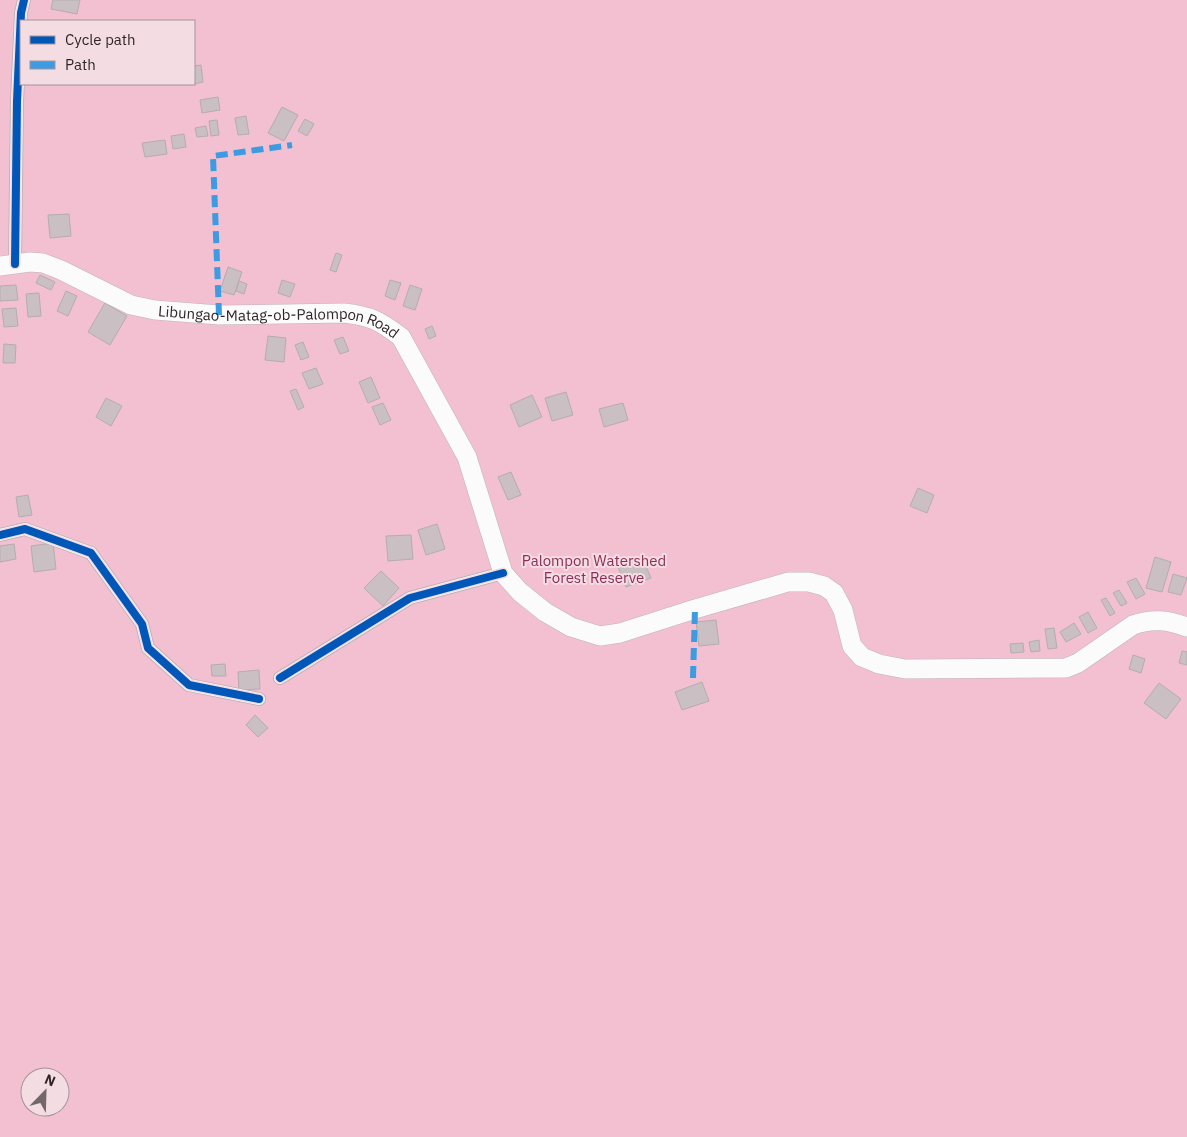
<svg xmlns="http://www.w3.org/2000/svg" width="1187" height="1137" font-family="'IBM Plex Sans',sans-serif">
	<rect width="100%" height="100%" fill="#eee2e5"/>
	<path fill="#f2c0d1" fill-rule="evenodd" d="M0,0H1187V1137H0ZM21,21H194V84H21ZM30,1077H60V1107H30Z"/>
	<path fill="#cac0c3" stroke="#b5acae" d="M53,0H80L77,14L51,9Z
		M201,65L203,82L194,84V66Z
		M218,97L220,110L202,113L200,100Z
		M282,107L298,115L284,141L268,133Z
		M246,116L249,134L238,135L235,118Z
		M305,119L314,124L307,136L298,131Z
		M217,120L219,135L211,136L209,121Z
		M206,126L208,136L197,137L195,128Z
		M184,134L186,147L173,149L171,136Z
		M165,140L167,154L145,157L142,143Z
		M69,214L71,236L50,238L48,215Z
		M336,253L342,255L336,272L330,270Z
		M228,267L242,272L234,295L220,291Z
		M40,275L55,282L51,290L36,283Z
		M282,280L295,284L290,297L278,293Z
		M390,280L401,283L395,300L385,296Z
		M239,281L247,284L244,294L236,291Z
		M16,285L18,300L0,301V286Z
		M410,285L422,289L415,310L403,306Z
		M66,291L77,296L68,316L57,311Z
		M39,293L41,316L28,317L26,294Z
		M105,303L127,316L110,345L88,332Z
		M16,308L18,326L4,327L2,309Z
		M432,326L436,336L429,339L425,329Z
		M268,336L286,338L284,362L265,360Z
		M343,337L349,351L340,354L334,340Z
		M303,342L309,357L301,360L295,345Z
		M4,344L16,345L15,363H3Z
		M316,368L323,384L309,389L302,373Z
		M371,377L380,398L368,403L359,382Z
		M296,389L304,407L298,410L290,391Z
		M566,392L573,415L552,421L545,398Z
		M532,395L542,417L519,427L510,405Z
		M106,398L122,406L111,426L96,417Z
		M383,403L391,420L380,425L372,407Z
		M623,403L628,420L604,427L599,409Z
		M511,472L521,495L508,500L498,477Z
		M918,488L934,495L927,513L910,506Z
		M28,495L32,515L19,517L16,497Z
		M437,524L445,549L426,555L418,530Z
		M411,535L413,559L388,561L386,536Z
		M53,543L56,569L34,572L31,546Z
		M14,544L16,559L0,562V546Z
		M642,557L651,578L626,587L618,567Z
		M1155,557L1171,562L1162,592L1146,588Z
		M381,571L399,588L383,606L364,588Z
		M1173,574L1187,578L1181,595L1168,592Z
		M1136,578L1145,594L1136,599L1127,582Z
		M1119,590L1127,603L1121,606L1113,593Z
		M1106,598L1115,613L1110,616L1101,600Z
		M1088,612L1097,628L1088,633L1079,617Z
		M716,620L719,644L699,646L696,622Z
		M1074,623L1081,634L1066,642L1060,632Z
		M1054,628L1057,648L1048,649L1045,629Z
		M1039,640L1040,651L1031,652L1029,642Z
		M1023,643L1024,652L1011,653L1010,644Z
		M1182,651L1187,652V665L1179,663Z
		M1133,655L1145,659L1141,673L1129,669Z
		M225,664L226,676H212L211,665Z
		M259,670L260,689L239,690L238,672Z
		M702,682L709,701L682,710L675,692Z
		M1159,683L1181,699L1166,719L1144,703Z
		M255,715L268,728L258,737L246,725Z"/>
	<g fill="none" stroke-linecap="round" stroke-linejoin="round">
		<g stroke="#beb4b7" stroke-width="14">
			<path id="minor" d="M15,264L17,101L21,13L24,0
				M0,535L25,529L91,553L142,624L148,648L189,685L259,699
				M280,678L410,598L503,573"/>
		</g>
		<g stroke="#beb4b7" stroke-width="20">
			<g id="secondary">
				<path id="s1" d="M0,266L30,262L43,263L61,270L131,305L155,310L219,315L344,313C371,316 380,321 401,337L467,457L503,573L520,592L545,612L571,627L600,636L620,633L695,609L788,582H809L824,586L834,593L843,610L852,646L862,657L879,664L905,669L1066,668L1078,663L1133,625C1152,618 1168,620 1187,627"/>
			</g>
		</g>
		<use href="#minor" stroke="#fcfbfb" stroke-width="12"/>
		<use href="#secondary" stroke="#fcfbfb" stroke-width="19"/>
		<path stroke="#3d9ce1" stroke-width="6" stroke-dasharray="12 6" stroke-linecap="butt" d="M219,315L213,156L292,145
			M693,678L695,609"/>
		<g stroke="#f4dce3" stroke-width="11">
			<path id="cycleway" d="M15,264L17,101L21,13L24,0
				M0,535L25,529L91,553L142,624L148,648L189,685L259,699
				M280,678L410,598L503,573"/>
		</g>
		<use href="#cycleway" stroke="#0057b8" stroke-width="8"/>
	</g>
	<g text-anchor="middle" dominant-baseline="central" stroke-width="4" stroke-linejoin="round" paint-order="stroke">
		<g font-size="15" fill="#2f2629" stroke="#f4dce3">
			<text stroke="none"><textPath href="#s1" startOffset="291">Libungao-Matag-ob-Palompon Road</textPath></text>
		</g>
		<g font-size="15" fill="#8d2d58" stroke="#f4dce3">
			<text x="594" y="560">Palompon Watershed<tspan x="594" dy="17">Forest Reserve</tspan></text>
		</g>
	</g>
	<rect x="20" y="20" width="175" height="65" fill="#f4dce3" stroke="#a59399"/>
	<rect x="30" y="36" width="25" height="8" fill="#0057b8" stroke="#a59399"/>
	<text x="65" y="45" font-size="15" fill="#2f2629">Cycle path</text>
	<rect x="30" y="61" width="25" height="8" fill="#3d9ce1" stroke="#a59399"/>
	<text x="65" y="70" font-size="15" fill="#2f2629">Path</text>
	<g transform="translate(45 1092) rotate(23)"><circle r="24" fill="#f4dce3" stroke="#a59399"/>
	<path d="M0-4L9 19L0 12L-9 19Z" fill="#72686b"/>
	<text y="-8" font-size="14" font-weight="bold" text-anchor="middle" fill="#2f2629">N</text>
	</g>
</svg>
